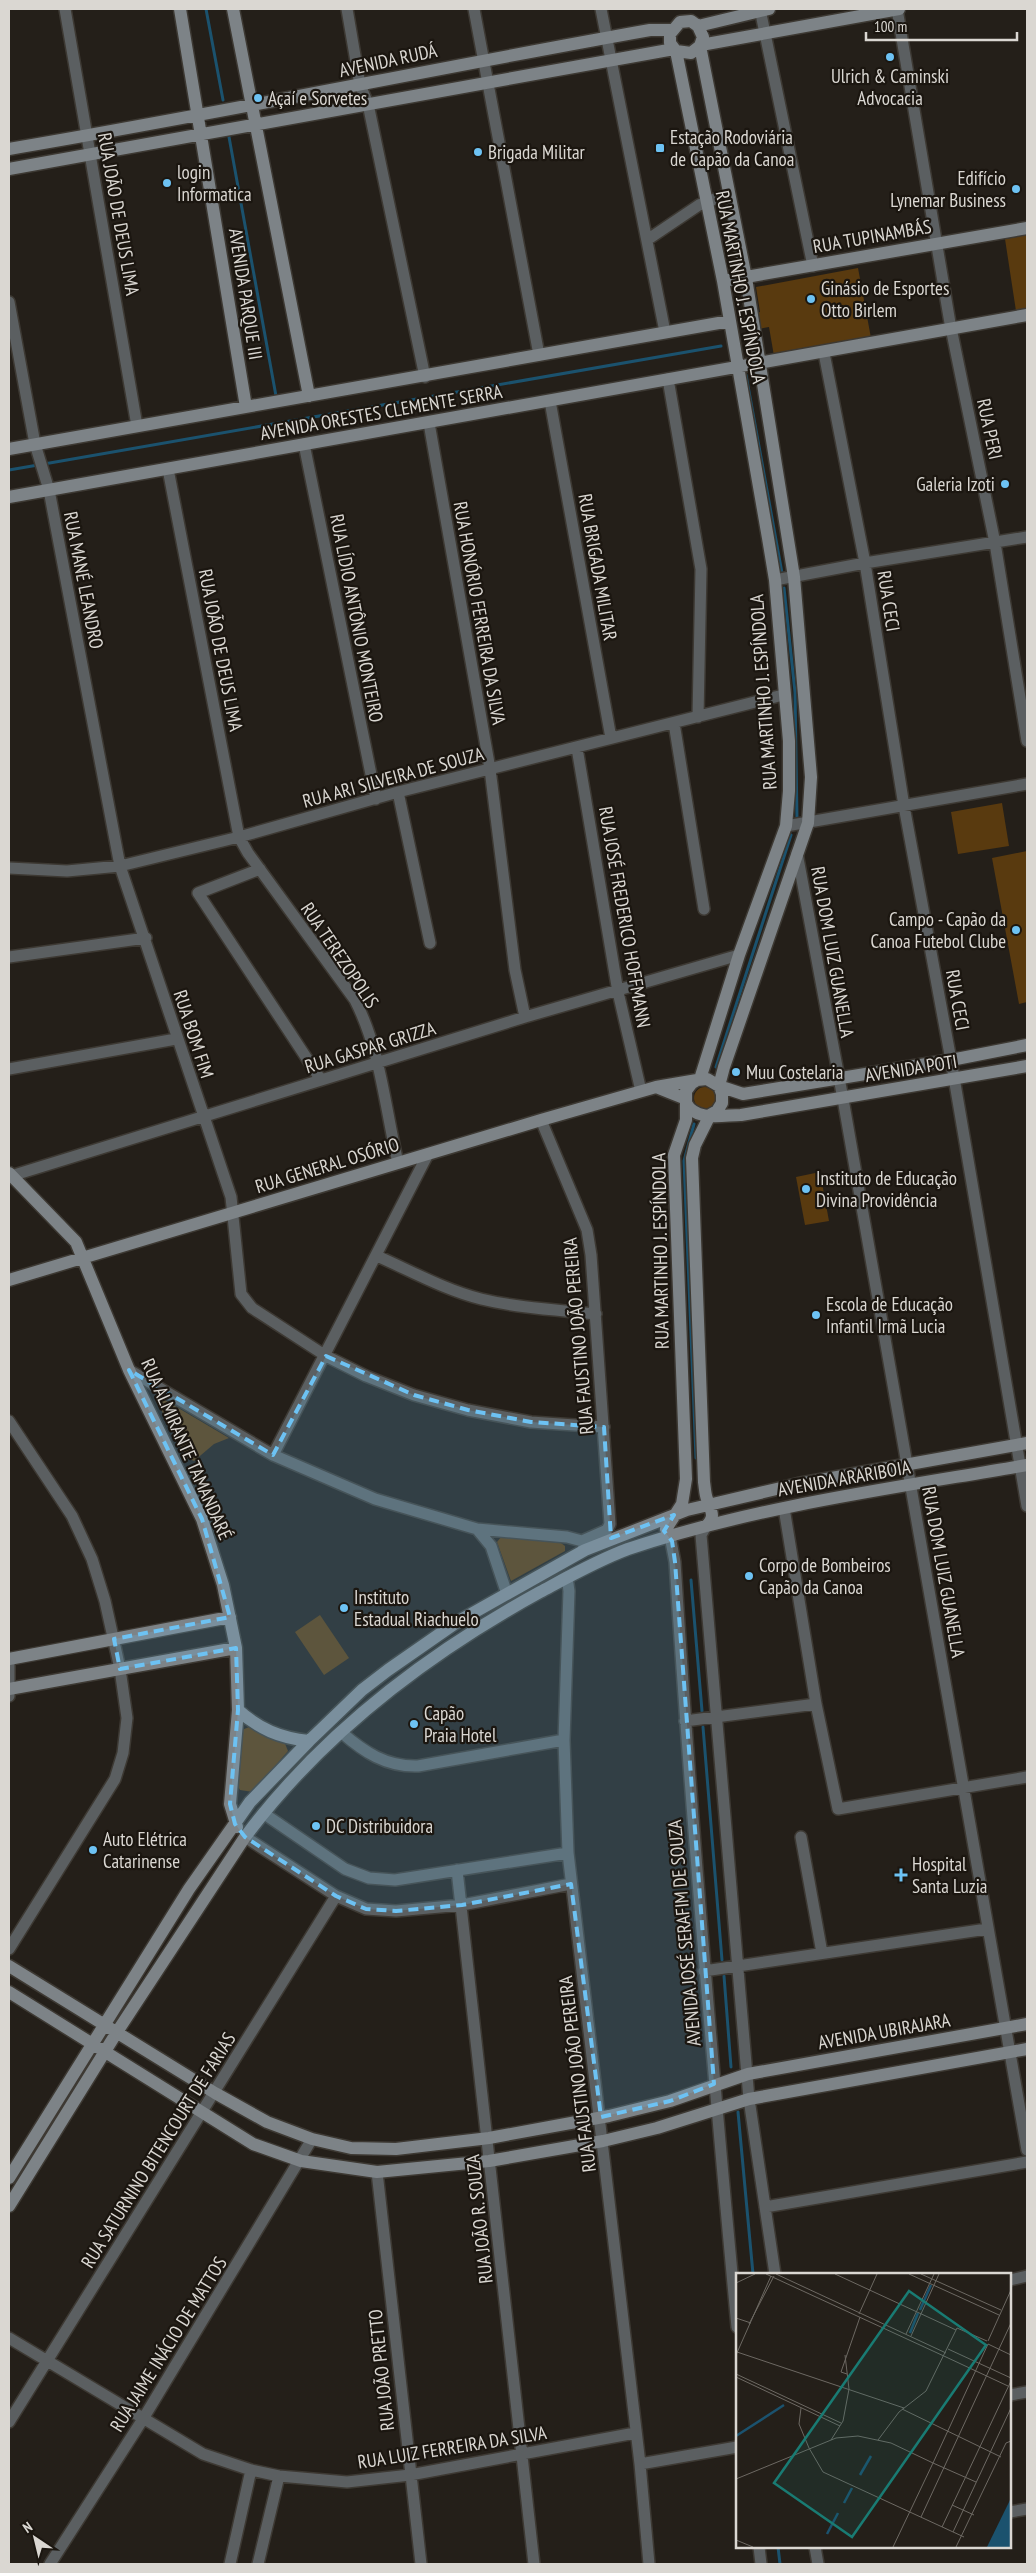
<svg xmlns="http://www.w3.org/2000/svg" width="1036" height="2573" font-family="'PT Sans Narrow',sans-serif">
	<rect width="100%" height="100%" fill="#241f19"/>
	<path fill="#593a0f" d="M1027,235V309L1016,311L1005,239Z
		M858,268L871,338L774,356L769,327L758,329L755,313L760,312L756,287Z
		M1002,803L1009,846L958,854L951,812Z
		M1027,851V1002L1019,1004L992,858Z
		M694 1098a11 11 0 1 1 22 0a11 11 0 1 1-22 0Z
		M820,1172L829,1221L805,1225L796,1177Z
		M158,1396L229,1438L214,1444L194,1461L187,1458L156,1400Z
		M501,1537L561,1543L565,1546V1551L511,1581L497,1542Z
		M320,1615L349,1658L324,1675L295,1632Z
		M249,1727L284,1741L288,1751L253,1792L240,1790L237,1785L242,1730Z"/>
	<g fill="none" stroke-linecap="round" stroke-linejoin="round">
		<path stroke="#1b526e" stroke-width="3" d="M206,9L223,100
			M229,137L276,396
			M746,375L782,573
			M44,464L721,346
			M9,470L38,465
			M784,588L795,692L797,819
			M716,1067L791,835
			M694,1124L684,1161L696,1458
			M691,1580L702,1711
			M703,1727L722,1960
			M724,1976L731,2067
			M738,2112L753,2274
			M778,2547L780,2564"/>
		<g stroke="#3d3933" stroke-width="14">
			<path id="street" d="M65,9L137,426
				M347,9L360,85L368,104L425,377
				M474,9L539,355
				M601,9L665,332
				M760,9L813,266
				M897,9L950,323L995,543L1027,741
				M647,240L699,205L728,194
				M9,302L35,444L49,490L120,866L231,1197L241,1294L252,1308L326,1356L366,1376L414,1395L468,1410L531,1422L604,1427
				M824,353L865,563L904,806L951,1060L1027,1506
				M668,379L701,569L698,717
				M550,401L611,738
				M429,423L490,769L515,970L525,1017
				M304,444L376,799
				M168,469L239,837L248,853L355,1000C381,1051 385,1108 398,1163
				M775,580L865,563L1027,537
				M674,723L704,909
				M577,748L618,992L641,1091
				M398,792L430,943
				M786,826L1027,784
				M797,853L843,1099L1027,2150
				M9,868L67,871L120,866L239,837L398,792L783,695
				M260,869L198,893L321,1080
				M9,957L146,938
				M9,1069L176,1039
				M541,1120L587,1230L591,1255L610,1524L607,1530L582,1541
				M11,1176L525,1017L739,955
				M377,1256C411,1271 445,1290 481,1299C518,1308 558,1310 596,1314
				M129,1370L273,1455L375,1499L477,1529L567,1537L582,1541L585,1550
				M9,1421L72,1516L92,1559L105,1601L120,1669L127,1718L123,1753L115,1779L9,1949
				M273,1455L428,1154
				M784,1508L816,1704L838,1809L1027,1777
				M706,1526L701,1535L749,2099L775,2274
				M477,1529L491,1546L507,1594
				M670,1536L675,1562C691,1817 713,2072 737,2327
				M567,1577L569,1591L564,1740L568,1853L640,2464L649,2564
				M9,1658V1696
				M685,1721L816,1704
				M341,1732C364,1752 386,1767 418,1766L564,1740
				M263,1813L345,1869L369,1878L395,1880L568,1853
				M245,1837L336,1896L366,1909L396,1911L462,1905L571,1884
				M801,1837L822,1953
				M457,1870L534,2564
				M704,1971L987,1929
				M377,2172L421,2564
				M765,2207L1027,2162
				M1010,2280L1027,2276
				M9,2338L203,2454L251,2470L279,2476L347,2482L410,2475L635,2433
				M1010,2395L1027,2392
				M9,2422L336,1896
				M640,2464L737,2447
				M1010,2512L1027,2509
				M759,2547L761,2564
				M815,2547L818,2564
				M50,2564L143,2419L312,2139
				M230,2564L251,2470
				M258,2564L279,2476"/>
		</g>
		<g stroke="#3d3933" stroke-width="15">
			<path id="secondary" d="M180,9L246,407
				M233,9L309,396
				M698,26L703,37L700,46L746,278L794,577L811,777L808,823L724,1067L719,1086L722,1094V1103L717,1111L710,1115L695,1145L692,1158L704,1482C705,1488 705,1494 707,1499C710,1510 717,1516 706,1526
				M701,45L899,9
				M676,51L691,53L700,46
				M9,149C223,113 436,68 650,30H671
				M9,169L674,49
				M723,281L1027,228
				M9,449L730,321
				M9,497L1027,315
				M700,1079L739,955L786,826L789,791V741L775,580L768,538L723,281L676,51L670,43V34L680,22L691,21L698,26L769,9
				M656,1087L686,1099
				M686,1103C696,1122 723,1115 741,1115L1027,1066
				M9,1173L76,1242L129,1370L202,1519L223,1585L236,1648L238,1710L230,1804L237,1827
				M9,1280L541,1120L656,1087L697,1080
				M670,1536L666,1529L682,1504L686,1479L674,1155L686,1120V1091L692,1083L697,1080L707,1079L719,1086L743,1094L951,1060L1027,1045
				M9,1659L230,1617
				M9,1689L236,1648
				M238,1710C259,1729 280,1738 309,1741
				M9,1966L215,2093L267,2122L312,2139L351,2148L396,2149L489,2138L609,2116L670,2101L748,2074L1027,2024
				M9,1992L253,2144L301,2161L377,2172L489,2161L603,2141L657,2128L749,2099L1027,2049
				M9,2178L189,1889L250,1802L309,1741L362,1690L388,1670L457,1622L585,1550L687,1510L798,1484L1027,1443
				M9,2206L117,2032L245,1837C322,1734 427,1654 540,1592C568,1577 598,1560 628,1549C757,1506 894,1488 1027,1465"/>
		</g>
		<use href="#street" stroke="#5b5f61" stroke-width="11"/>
		<use href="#secondary" stroke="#7d8387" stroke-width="12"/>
	</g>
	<path fill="#6dc2f3" fill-opacity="0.2" stroke="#6dc2f3" stroke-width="4" stroke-dasharray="10 6" stroke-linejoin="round" d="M326,1356L414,1395L468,1410L531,1422L604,1427L611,1538L674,1515L664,1531L672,1541L675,1562L714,2084L670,2101L601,2117L571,1884L462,1905L396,1911L366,1909L336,1896L245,1837L235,1824L230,1804L238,1710L236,1648L120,1669L114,1639L230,1617L202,1519L129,1370L273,1455Z"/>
	<g fill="#6dc2f3" stroke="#1b1610" stroke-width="2">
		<circle cx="890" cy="57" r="5"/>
		<circle cx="258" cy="98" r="5"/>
		<rect x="655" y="143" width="10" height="10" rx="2.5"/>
		<circle cx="478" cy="152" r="5"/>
		<circle cx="167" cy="183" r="5"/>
		<circle cx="1016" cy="189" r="5"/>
		<circle cx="811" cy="299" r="5"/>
		<circle cx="1005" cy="484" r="5"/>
		<circle cx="1016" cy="930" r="5"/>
		<circle cx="736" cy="1072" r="5"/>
		<circle cx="806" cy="1189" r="5"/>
		<circle cx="816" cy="1315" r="5"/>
		<circle cx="749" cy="1576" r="5"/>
		<circle cx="344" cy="1608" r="5"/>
		<circle cx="414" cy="1724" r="5"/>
		<circle cx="316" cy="1826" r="5"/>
		<circle cx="93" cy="1850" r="5"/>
		<path d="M898.5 1867.5h5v5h5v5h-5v5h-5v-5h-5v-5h5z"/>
	</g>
	<g text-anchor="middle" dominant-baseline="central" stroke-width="4.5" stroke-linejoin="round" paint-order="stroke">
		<g font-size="19" fill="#dad7d2" stroke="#1b1610">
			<text transform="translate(388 60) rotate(-12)">AVENIDA RUDÁ</text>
			<text transform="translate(119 214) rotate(80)">RUA JOÃO DE DEUS LIMA</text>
			<text transform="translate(872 236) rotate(-10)">RUA TUPINAMBÁS</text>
			<text transform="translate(741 287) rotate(79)">RUA MARTINHO J. ESPÍNDOLA</text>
			<text transform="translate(246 294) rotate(81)">AVENIDA PARQUE III</text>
			<text transform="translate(381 412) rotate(-10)">AVENIDA ORESTES CLEMENTE SERRA</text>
			<text transform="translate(990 429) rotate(78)">RUA PERI</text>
			<text transform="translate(598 567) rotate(80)">RUA BRIGADA MILITAR</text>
			<text transform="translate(84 580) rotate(79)">RUA MANÉ LEANDRO</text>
			<text transform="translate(889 601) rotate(81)">RUA CECI</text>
			<text transform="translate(480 613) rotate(80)">RUA HONÓRIO FERREIRA DA SILVA</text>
			<text transform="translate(357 618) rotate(79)">RUA LÍDIO ANTÔNIO MONTEIRO</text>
			<text transform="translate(221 650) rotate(79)">RUA JOÃO DE DEUS LIMA</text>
			<text transform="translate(763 692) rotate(-94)">RUA MARTINHO J. ESPÍNDOLA</text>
			<text transform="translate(393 777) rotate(-15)">RUA ARI SILVEIRA DE SOUZA</text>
			<text transform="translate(625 917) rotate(80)">RUA JOSÉ FREDERICO HOFFMANN</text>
			<text transform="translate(833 952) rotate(80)">RUA DOM LUIZ GUANELLA</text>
			<text transform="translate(340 955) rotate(56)">RUA TEREZOPOLIS</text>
			<text transform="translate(958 1000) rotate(80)">RUA CECI</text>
			<text transform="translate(194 1034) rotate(72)">RUA BOM FIM</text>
			<text transform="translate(370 1047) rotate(-17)">RUA GASPAR GRIZZA</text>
			<text transform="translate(911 1068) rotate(-9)">AVENIDA POTI</text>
			<text transform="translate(327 1165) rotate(-17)">RUA GENERAL OSÓRIO</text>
			<text transform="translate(660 1251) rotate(-91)">RUA MARTINHO J. ESPÍNDOLA</text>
			<text transform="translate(578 1336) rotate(-95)">RUA FAUSTINO JOÃO PEREIRA</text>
			<text transform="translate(187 1449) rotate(66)">RUA ALMIRANTE TAMANDARÉ</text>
			<text transform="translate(844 1478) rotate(-10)">AVENIDA ARARIBOIA</text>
			<text transform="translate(944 1572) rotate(80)">RUA DOM LUIZ GUANELLA</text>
			<text transform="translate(684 1933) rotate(-95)">AVENIDA JOSÉ SERAFIM DE SOUZA</text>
			<text transform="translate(884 2031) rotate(-10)">AVENIDA UBIRAJARA</text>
			<text transform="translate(577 2074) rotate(-97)">RUA FAUSTINO JOÃO PEREIRA</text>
			<text transform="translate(158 2150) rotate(-58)">RUA SATURNINO BITENCOURT DE FARIAS</text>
			<text transform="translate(479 2219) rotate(-96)">RUA JOÃO R. SOUZA</text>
			<text transform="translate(168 2344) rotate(-58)">RUA JAIME INÁCIO DE MATTOS</text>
			<text transform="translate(381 2370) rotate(-96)">RUA JOÃO PRETTO</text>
			<text transform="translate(452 2447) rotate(-9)">RUA LUIZ FERREIRA DA SILVA</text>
		</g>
		<g font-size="19" fill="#dad7d2" stroke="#1b1610" text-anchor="start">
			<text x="890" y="76" text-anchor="middle">Ulrich &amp; Caminski<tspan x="890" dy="22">Advocacia</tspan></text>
			<text x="268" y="98">Açaí e Sorvetes</text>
			<text x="670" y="137">Estação Rodoviária<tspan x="670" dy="22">de Capão da Canoa</tspan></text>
			<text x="488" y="152">Brigada Militar</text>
			<text x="177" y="172">login<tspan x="177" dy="22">Informatica</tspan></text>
			<text x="1006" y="178" text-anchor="end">Edifício<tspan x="1006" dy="22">Lynemar Business</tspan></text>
			<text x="821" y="288">Ginásio de Esportes<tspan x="821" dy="22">Otto Birlem</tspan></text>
			<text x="995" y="484" text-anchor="end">Galeria Izoti</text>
			<text x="1006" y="919" text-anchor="end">Campo - Capão da<tspan x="1006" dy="22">Canoa Futebol Clube</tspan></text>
			<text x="746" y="1072">Muu Costelaria</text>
			<text x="816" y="1178">Instituto de Educação<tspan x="816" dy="22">Divina Providência</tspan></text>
			<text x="826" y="1304">Escola de Educação<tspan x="826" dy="22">Infantil Irmã Lucia</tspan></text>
			<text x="759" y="1565">Corpo de Bombeiros<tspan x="759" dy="22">Capão da Canoa</tspan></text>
			<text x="354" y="1597">Instituto<tspan x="354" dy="22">Estadual Riachuelo</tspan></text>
			<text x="424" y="1713">Capão<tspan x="424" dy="22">Praia Hotel</tspan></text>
			<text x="326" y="1826">DC Distribuidora</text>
			<text x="103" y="1839">Auto Elétrica<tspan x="103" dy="22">Catarinense</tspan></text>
			<text x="912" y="1864">Hospital<tspan x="912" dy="22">Santa Luzia</tspan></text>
		</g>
	</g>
	<g transform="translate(736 2273)">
		<rect width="275" height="275" fill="#241f19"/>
		<path d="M275,225V274H251Z" fill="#1b526e"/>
		<path fill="none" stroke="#1b526e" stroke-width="2.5" d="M184,37L195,12M174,60L182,40M0,163L48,132M124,202L135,183M108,230L116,215M91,261L102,240"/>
		<path fill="none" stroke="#6d6963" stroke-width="1" d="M30,1L210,84M40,1L210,80M99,1L220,57M173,1L263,42M185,1L265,37M0,10L19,1M123,41L141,1M0,45L15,50M13,51L38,3M170,61L198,1M175,63L203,1M252,68L275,17M252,71L275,82M212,76L275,105M1,79L168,135M0,82L35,3M210,84L272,113M0,101L105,150M111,101L105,99L124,44M0,104L104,153M65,135L63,151L73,175M166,136L265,184M95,167L107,148L113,116L109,82M142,167L163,139L190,118L221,55L251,68M73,175L87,199L228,264M197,190L240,209M197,190L252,71M0,206L100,165L122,163L155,170L197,190L157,274M216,232L238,242M185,244L275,50M206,254L275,108M217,259L275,135M0,267L17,274M220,274L270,170L275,168"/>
		<path fill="#197b73" fill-opacity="0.15" stroke="#197b73" stroke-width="2.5" d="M173,18L250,72L116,264L38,210Z"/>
		<rect width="275" height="275" fill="none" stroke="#dad7d2" stroke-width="2.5"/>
	</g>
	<rect width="1036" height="2573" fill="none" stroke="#dad7d2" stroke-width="20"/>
	<g transform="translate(35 2538) rotate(325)" stroke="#1b1610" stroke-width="4" paint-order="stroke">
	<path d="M0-4L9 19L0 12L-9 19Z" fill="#dad7d2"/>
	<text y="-8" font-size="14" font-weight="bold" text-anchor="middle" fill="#dad7d2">N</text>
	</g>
	<path d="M866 32v8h151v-8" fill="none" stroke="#dad7d2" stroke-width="2.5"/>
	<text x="874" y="32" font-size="15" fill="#dad7d2" stroke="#1b1610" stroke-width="4" paint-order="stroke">100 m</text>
</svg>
